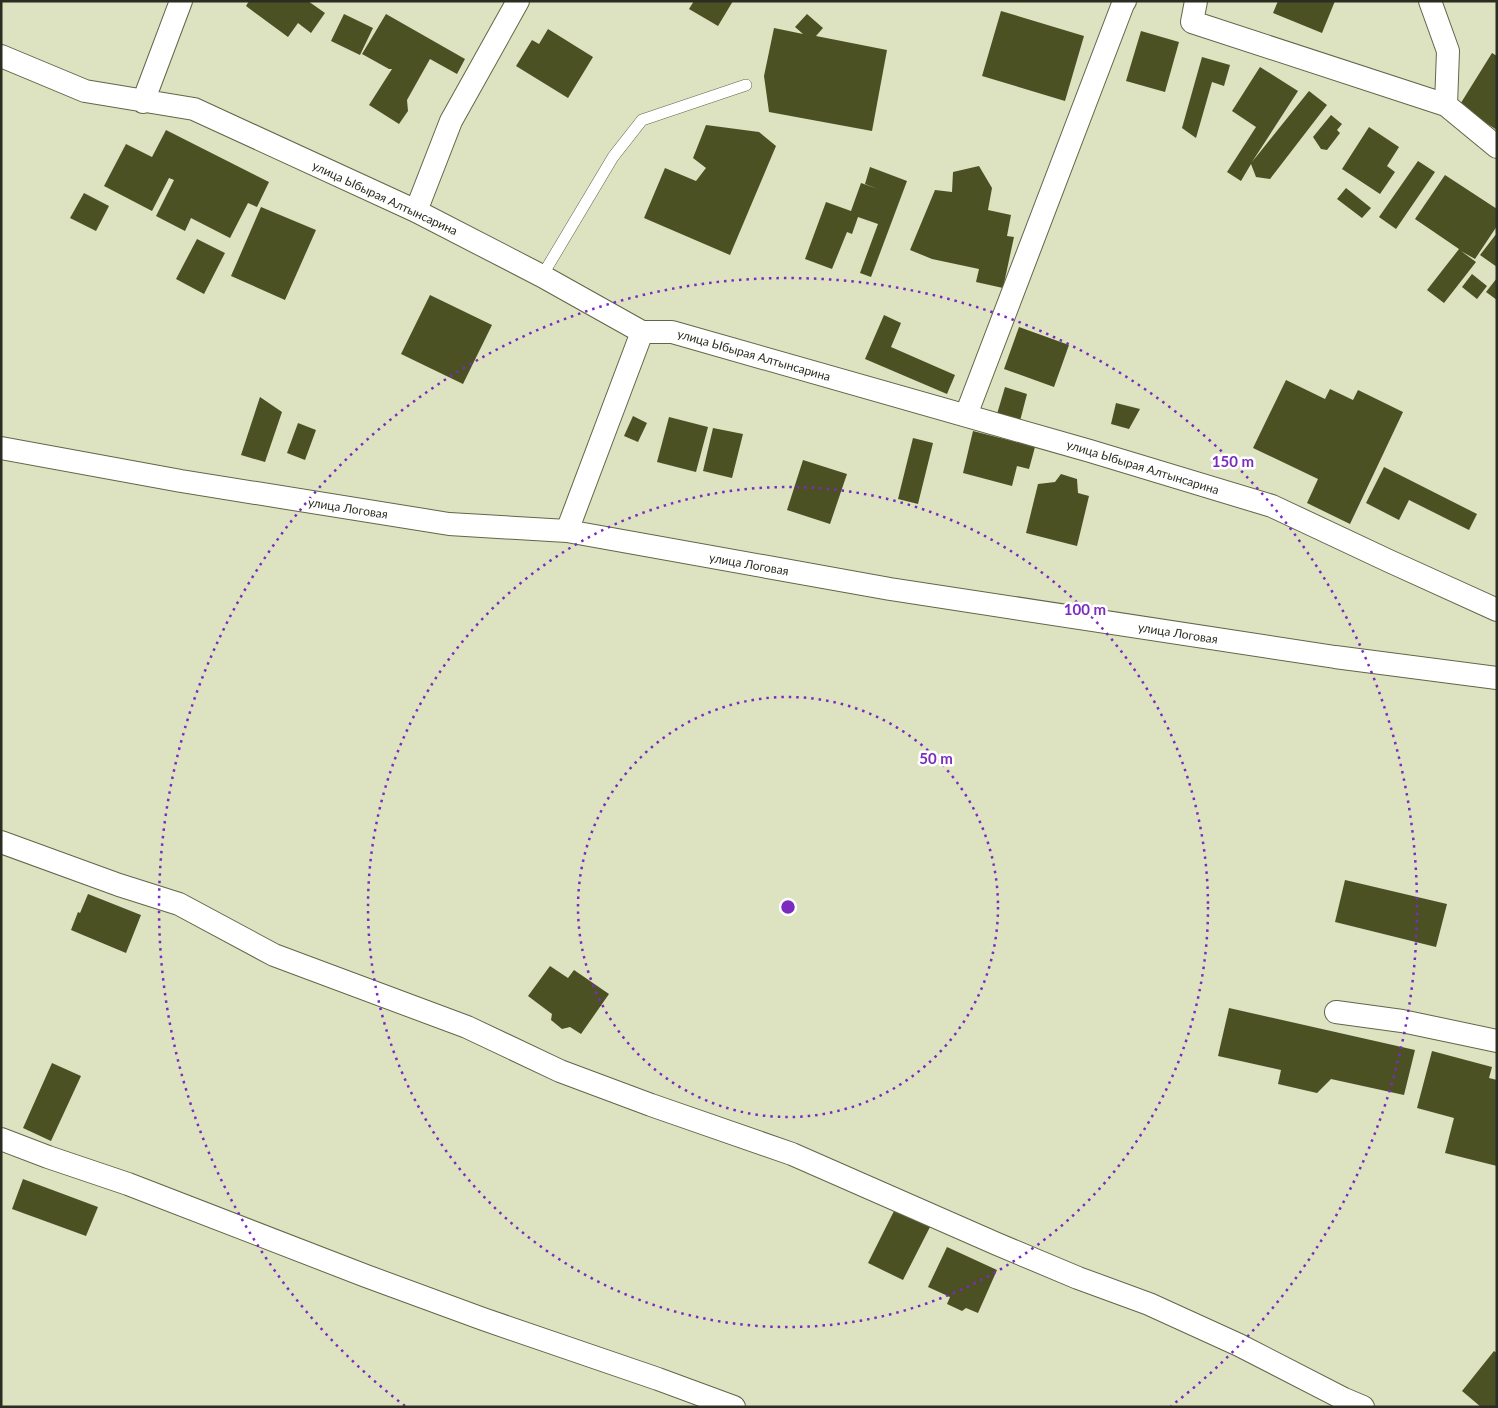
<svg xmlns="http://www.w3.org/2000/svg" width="1498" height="1408" font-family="Lato,sans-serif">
	<rect width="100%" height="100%" fill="#dde2c0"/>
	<path fill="#4c5124" d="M249,1H308L325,13L311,33L298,23L288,37L246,6Z
		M694,1H733L718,26L689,9Z
		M1278,1H1335L1322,33L1273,13Z
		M1001,11L1084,36L1065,101L982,76Z
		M344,14L373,28L360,55L331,41Z
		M386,14L465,59L457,74L430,59L407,100L408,111L399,124L369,105L392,69H389L362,54Z
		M807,14L823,28L816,36L887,50L872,131L769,112L764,76L774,28L803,34L795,27Z
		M548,29L593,57L568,98L516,66L532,40L539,44Z
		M1141,31L1179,42L1165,92L1126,81Z
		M1492,53L1497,56V130L1459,106Z
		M1202,57L1230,65L1224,86L1212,82L1196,138L1182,128Z
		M1260,67L1298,91L1252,162L1309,91L1327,105L1270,179L1256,177L1251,164L1241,181L1227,172L1256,127L1232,111Z
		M1331,115L1342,124L1337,130L1340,133L1327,150L1321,149L1313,137Z
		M706,125L759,132L776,146L730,255L644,218L665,168L696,181L706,168L693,158Z
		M1369,127L1399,147L1387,166L1395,172L1380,194L1342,169Z
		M166,130L269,182L257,207L248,203L230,238L191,218L185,231L156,216L174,180L169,178L152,211L104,186L126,144L152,157Z
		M1418,161L1435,172L1396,229L1379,217Z
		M979,166L992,188L988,210L1011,215L1007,236L1014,237L1003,288L976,282L979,269L932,259L910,250L935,190L952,192L953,172Z
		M870,167L907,181L871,277L860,273L878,224L858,217L852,234L847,232L832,269L805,259L826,202L851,211L861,183L878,189L865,184Z
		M1445,175L1497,209V226L1475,259L1461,251L1476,262L1444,303L1427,290L1459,249L1415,219Z
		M1346,188L1371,208L1362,218L1337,199Z
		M84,193L109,206L96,231L70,218Z
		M261,207L316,230L285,300L231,276Z
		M1497,233V267L1480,255Z
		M197,239L225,253L204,294L176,279Z
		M1472,274L1487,286L1477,299L1462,287Z
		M1497,278V300L1486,292Z
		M430,295L492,325L463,384L401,354Z
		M884,315L901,323L891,347L955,375L947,394L865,359Z
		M1019,327L1069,345L1054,387L1004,369Z
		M1286,380L1325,399L1330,389L1353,400L1358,390L1403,412L1350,524L1307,503L1318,479L1253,448Z
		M1005,387L1027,394L1020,421L997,414Z
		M260,397L282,412L265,462L241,455Z
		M1116,403L1140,409L1129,429L1111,424Z
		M633,416L647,423L638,442L624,436Z
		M669,417L708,427L696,472L657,462Z
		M298,423L316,430L305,460L287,453Z
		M713,428L743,434L732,478L703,471Z
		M973,431L1035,447L1029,469L1017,466L1012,486L963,473Z
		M913,438L933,443L918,504L898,499Z
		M803,460L847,474L830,524L787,510Z
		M1384,467L1477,514L1469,530L1409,500L1399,520L1366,503Z
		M1061,474L1077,479L1078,493L1089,496L1077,546L1026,533L1038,484L1055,482Z
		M1345,880L1447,904L1436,947L1335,922Z
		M88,894L141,915L126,953L71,930L78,912L80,913Z
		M550,966L568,978L574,970L609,994L581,1034L570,1027L562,1029L551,1020L552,1014L528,996Z
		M1229,1008L1415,1050L1404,1095L1331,1079L1317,1093L1278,1084L1281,1070L1218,1056Z
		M1432,1051L1492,1067L1489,1078L1497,1080V1166L1445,1153L1454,1118L1417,1108Z
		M52,1063L81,1076L51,1141L23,1128Z
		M23,1179L98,1207L86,1236L12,1209Z
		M895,1209L930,1227L903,1280L868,1263Z
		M947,1247L997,1270L978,1313L966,1308L962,1311L947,1304L950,1297L928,1287Z
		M1494,1351L1497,1353V1407H1481L1462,1391Z"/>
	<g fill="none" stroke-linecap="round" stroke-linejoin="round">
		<g stroke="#626648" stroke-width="12">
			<path id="lane" d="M542,276L613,157L642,120L746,85"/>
		</g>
		<g stroke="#626648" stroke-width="24">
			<path id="street" d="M1196,1L1192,22L1446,105L1497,147
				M1430,1L1448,51L1446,105
				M1,56L85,91L194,109L416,211L542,276L642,332H672L1090,451L1272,506L1389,561L1497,610
				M143,102L181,1
				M416,211L451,121L518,1
				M966,415L1123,4L1125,1
				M1,448L181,481L449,524L567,531L890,589L1335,657L1497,678
				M567,531L642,332
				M1,842L119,885L179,904L274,955L467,1027L560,1071L651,1105L792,1154L997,1244L1078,1278L1149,1304L1239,1345L1344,1399L1363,1407
				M1336,1012L1402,1021L1497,1041
				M1,1139L48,1157L128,1184L366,1276L483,1319L658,1379L734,1407"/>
		</g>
		<use href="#lane" stroke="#fff" stroke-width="11"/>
		<use href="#street" stroke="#fff" stroke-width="22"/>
	</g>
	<g fill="none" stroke="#7b2cbf" stroke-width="2.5" stroke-dasharray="2.5 5">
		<circle cx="788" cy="907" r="210"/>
		<circle cx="788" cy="907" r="420"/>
		<path d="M405 1406A629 629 0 1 1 1171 1406"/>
	</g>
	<g text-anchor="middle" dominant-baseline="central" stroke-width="5" stroke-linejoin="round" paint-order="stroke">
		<g font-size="12" fill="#2b2d20" stroke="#fff">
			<text transform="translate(385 198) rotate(25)">улица Ыбырая Алтынсарина</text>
			<text transform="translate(754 355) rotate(16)">улица Ыбырая Алтынсарина</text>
			<text transform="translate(1143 467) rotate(17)">улица Ыбырая Алтынсарина</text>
			<text transform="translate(348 508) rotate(9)">улица Логовая</text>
			<text transform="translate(749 564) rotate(10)">улица Логовая</text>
			<text transform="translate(1178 633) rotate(9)">улица Логовая</text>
		</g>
	</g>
	<circle cx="788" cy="907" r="8" fill="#7b2cbf" stroke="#fff" stroke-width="2.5"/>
	<g font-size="15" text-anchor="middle" font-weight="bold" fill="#7b2cbf" stroke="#fff" stroke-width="5" stroke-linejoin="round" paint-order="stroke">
		<text x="1233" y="467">150 m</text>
		<text x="1085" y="615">100 m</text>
		<text x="936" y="764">50 m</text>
	</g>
	<rect width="1498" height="1408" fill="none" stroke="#2b2d20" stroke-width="5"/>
</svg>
